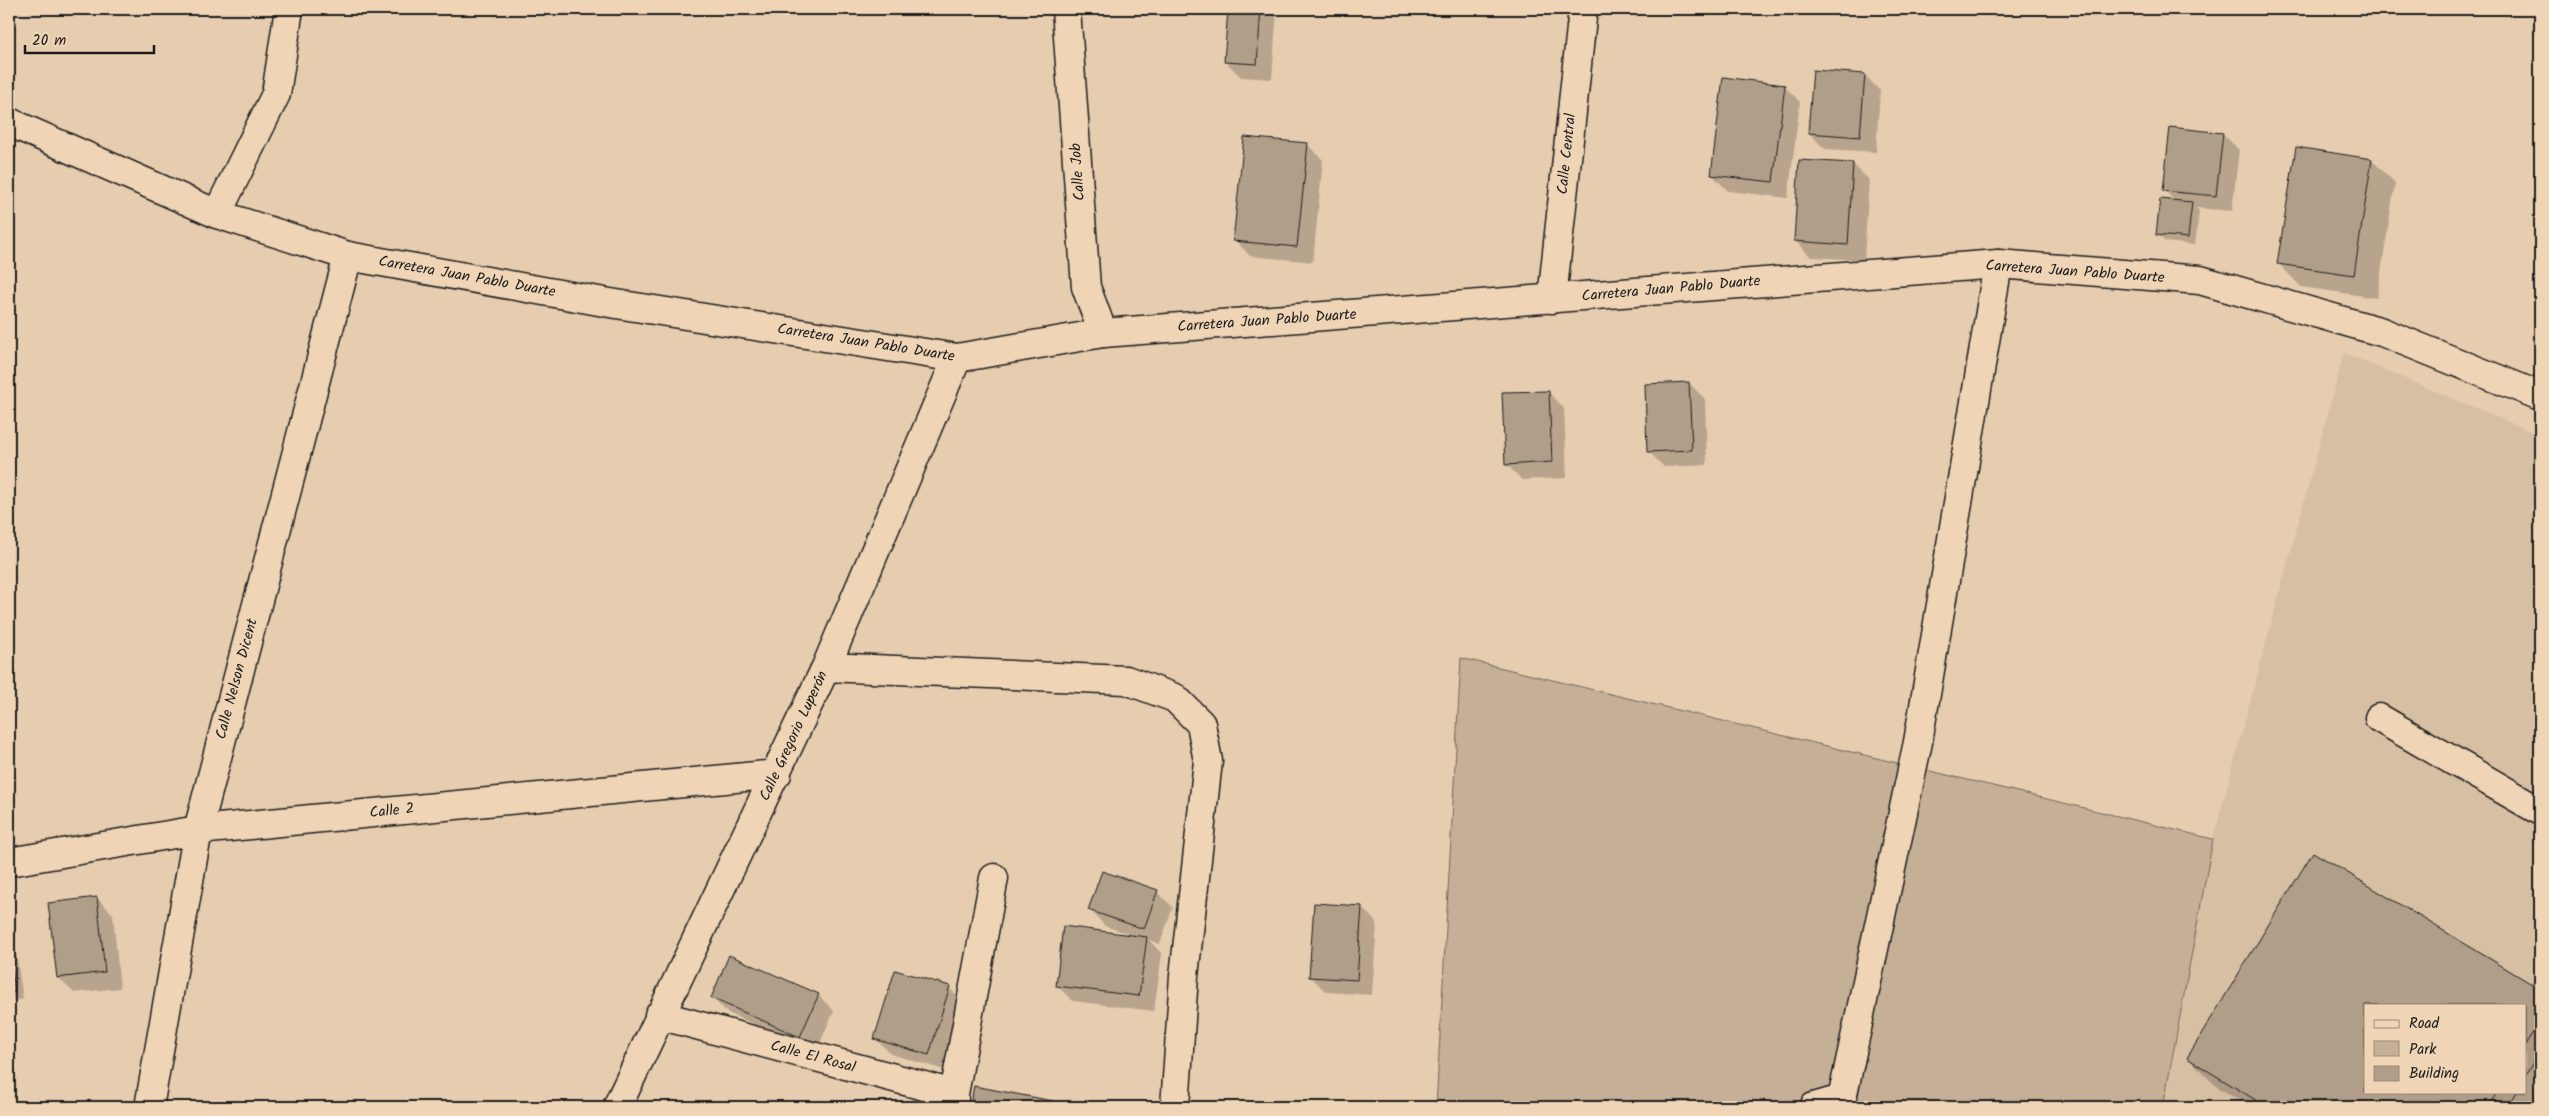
<svg xmlns="http://www.w3.org/2000/svg" width="2549" height="1116" font-family="Kalam,sans-serif">
	<rect width="100%" height="100%" fill="#e7cdb0"/>
	<filter id="ink" filterUnits="userSpaceOnUse"><feTurbulence type="fractalNoise" baseFrequency=".02" numOctaves="2"/><feDisplacementMap in="SourceGraphic" scale="10" xChannelSelector="R" yChannelSelector="G"/><feConvolveMatrix kernelMatrix="1 2 1 2 8 2 1 2 1" color-interpolation-filters="sRGB"/></filter>
	<g filter="url(#ink)">
		<path fill="#d7bfa4" fill-rule="evenodd" d="M2344,353L2540,435V1107H2163L2213,839ZM2365,1005H2525V1092H2365Z"/>
		<path fill="#c5b097" stroke="#70665a" d="M1461,658L2213,839L2163,1107H1436Z"/>
		<path fill="#0003" fill-rule="evenodd" d="M1229,9H1277L1272,79L1241,77L1225,61Z
			M1865,75L1880,91L1876,152L1825,149L1809,133Z
			M1784,86L1800,102L1788,198L1728,191L1712,175Z
			M2223,134L2239,150L2232,211L2196,208L2199,211L2195,245L2165,242L2158,234L2176,202L2164,190Z
			M1307,144L1323,160L1313,262L1250,256L1235,240Z
			M2297,148L2372,160L2395,183L2377,298L2301,287L2279,264Z
			M1801,161L1853,164L1869,180L1864,260L1811,257L1795,241Z
			M1689,383L1705,399L1707,465L1664,467L1648,451Z
			M1548,392L1564,408L1567,478L1522,480L1506,464Z
			M2313,853L2540,990V1107H2251L2217,1087L2188,1058ZM2365,1005H2525V1092H2365Z
			M1157,892L1173,907L1160,944L1149,940L1162,954L1154,1011L1073,1001L1057,986L1133,935L1105,926L1090,910Z
			M97,898L113,914L120,988L74,993L58,977Z
			M1361,907L1377,923L1372,995L1326,992L1310,976Z
			M9,939L15,945L23,999L9,1001Z
			M949,988L965,1003L944,1070L891,1054L875,1038Z
			M818,995L834,1011L816,1052L728,1013L712,998Z
			M975,1088L1053,1102L1058,1107H971Z"/>
		<path fill="#b19e89" stroke="#1c1c1c" d="M1228,9H1261L1257,64L1224,62Z
			M1813,70L1865,74L1860,137L1808,133Z
			M1723,77L1785,85L1773,182L1711,175Z
			M2170,127L2223,133L2216,196L2163,191Z
			M1244,137L1308,143L1297,247L1233,241Z
			M2296,147L2372,159L2354,275L2277,264Z
			M1799,160L1853,163L1848,245L1794,241Z
			M2160,199L2192,202L2188,238L2156,235Z
			M1689,382L1692,450L1647,452L1645,384Z
			M1549,391L1552,462L1505,465L1502,392Z
			M2313,852L2540,989V1021L2525,1046V1005H2365V1092H2497L2488,1107H2267L2187,1058Z
			M1102,871L1158,890L1144,929L1088,910Z
			M97,897L105,972L57,978L48,903Z
			M1314,903L1362,906L1357,980L1309,977Z
			M1063,926L1147,937L1139,996L1056,986Z
			M9,943L15,992L9,993Z
			M729,955L819,994L800,1037L711,998Z
			M895,970L950,986L929,1055L874,1039Z
			M2540,1051V1107H2507L2516,1092H2525V1076Z
			M974,1086L1053,1101L1052,1107H970Z"/>
		<g fill="none" stroke-linecap="round" stroke-linejoin="round">
			<g stroke="#1c1c1c" stroke-width="31">
				<path id="minor" d="M1066,9L1086,287L1103,333
					M217,214L276,94L289,9
					M1552,299L1583,9
					M826,667L1126,680L1175,698L1201,724L1208,761L1184,976L1175,1107
					M2379,718L2540,811
					M9,862L198,830L777,774
					M659,1015L954,1094V1107
					M954,1094L994,878
					M149,1107L198,830L348,256
					M617,1107L826,667L957,358
					M1814,1107L1842,1099L1918,742L1998,264"/>
			</g>
			<g stroke="#1c1c1c" stroke-width="31">
				<path id="major" d="M9,122L217,214L348,256L610,303L957,358L1103,333L1998,264L2200,280L2382,332L2540,396"/>
			</g>
			<use href="#minor" stroke="#efd4b6" stroke-width="28"/>
			<use href="#major" stroke="#efd4b6" stroke-width="28"/>
		</g>
	</g>
	<g text-anchor="middle" dominant-baseline="central" stroke-width="4.5" stroke-linejoin="round" paint-order="stroke">
		<g font-size="15" fill="#1c1c1c" stroke="#efd4b6">
			<text transform="translate(1567 154) rotate(-84)">Calle Central</text>
			<text transform="translate(1078 172) rotate(-94)">Calle Job</text>
			<text transform="translate(2075 272) rotate(4)">Carretera Juan Pablo Duarte</text>
			<text transform="translate(467 277) rotate(10)">Carretera Juan Pablo Duarte</text>
			<text transform="translate(1671 289) rotate(-5)">Carretera Juan Pablo Duarte</text>
			<text transform="translate(1267 321) rotate(-4)">Carretera Juan Pablo Duarte</text>
			<text transform="translate(866 343) rotate(9)">Carretera Juan Pablo Duarte</text>
			<text transform="translate(237 679) rotate(-75)">Calle Nelson Dicent</text>
			<text transform="translate(794 736) rotate(-65)">Calle Gregorio Luperón</text>
			<text transform="translate(392 811) rotate(-6)">Calle 2</text>
			<text transform="translate(813 1057) rotate(15)">Calle El Rosal</text>
		</g>
	</g>
	<rect width="2549" height="1116" fill="none" stroke="#efd4b6" stroke-width="30"/>
	<rect x="15" y="15" width="2519" height="1086" fill="none" stroke="#1c1c1c" stroke-width="2" filter="url(#ink)"/>
	<rect x="2364" y="1004" width="162" height="90" fill="#efd4b6" stroke="#9b8a78"/>
	<rect x="2374" y="1020" width="25" height="8" fill="#efd4b6" stroke="#9b8a78"/>
	<text x="2409" y="1028" font-size="15" fill="#1c1c1c">Road</text>
	<rect x="2374" y="1041" width="25" height="15" fill="#c5b097" stroke="#9b8a78"/>
	<text x="2409" y="1054" font-size="15" fill="#1c1c1c">Park</text>
	<rect x="2374" y="1066" width="25" height="15" fill="#b19e89" stroke="#9b8a78"/>
	<text x="2409" y="1078" font-size="15" fill="#1c1c1c">Building</text>
	<path d="M25 45v8h129v-8" fill="none" stroke="#1c1c1c" stroke-width="2.5"/>
	<text x="32" y="45" font-size="15" fill="#1c1c1c" stroke="#efd4b6" stroke-width="4" paint-order="stroke">20 m</text>
</svg>
